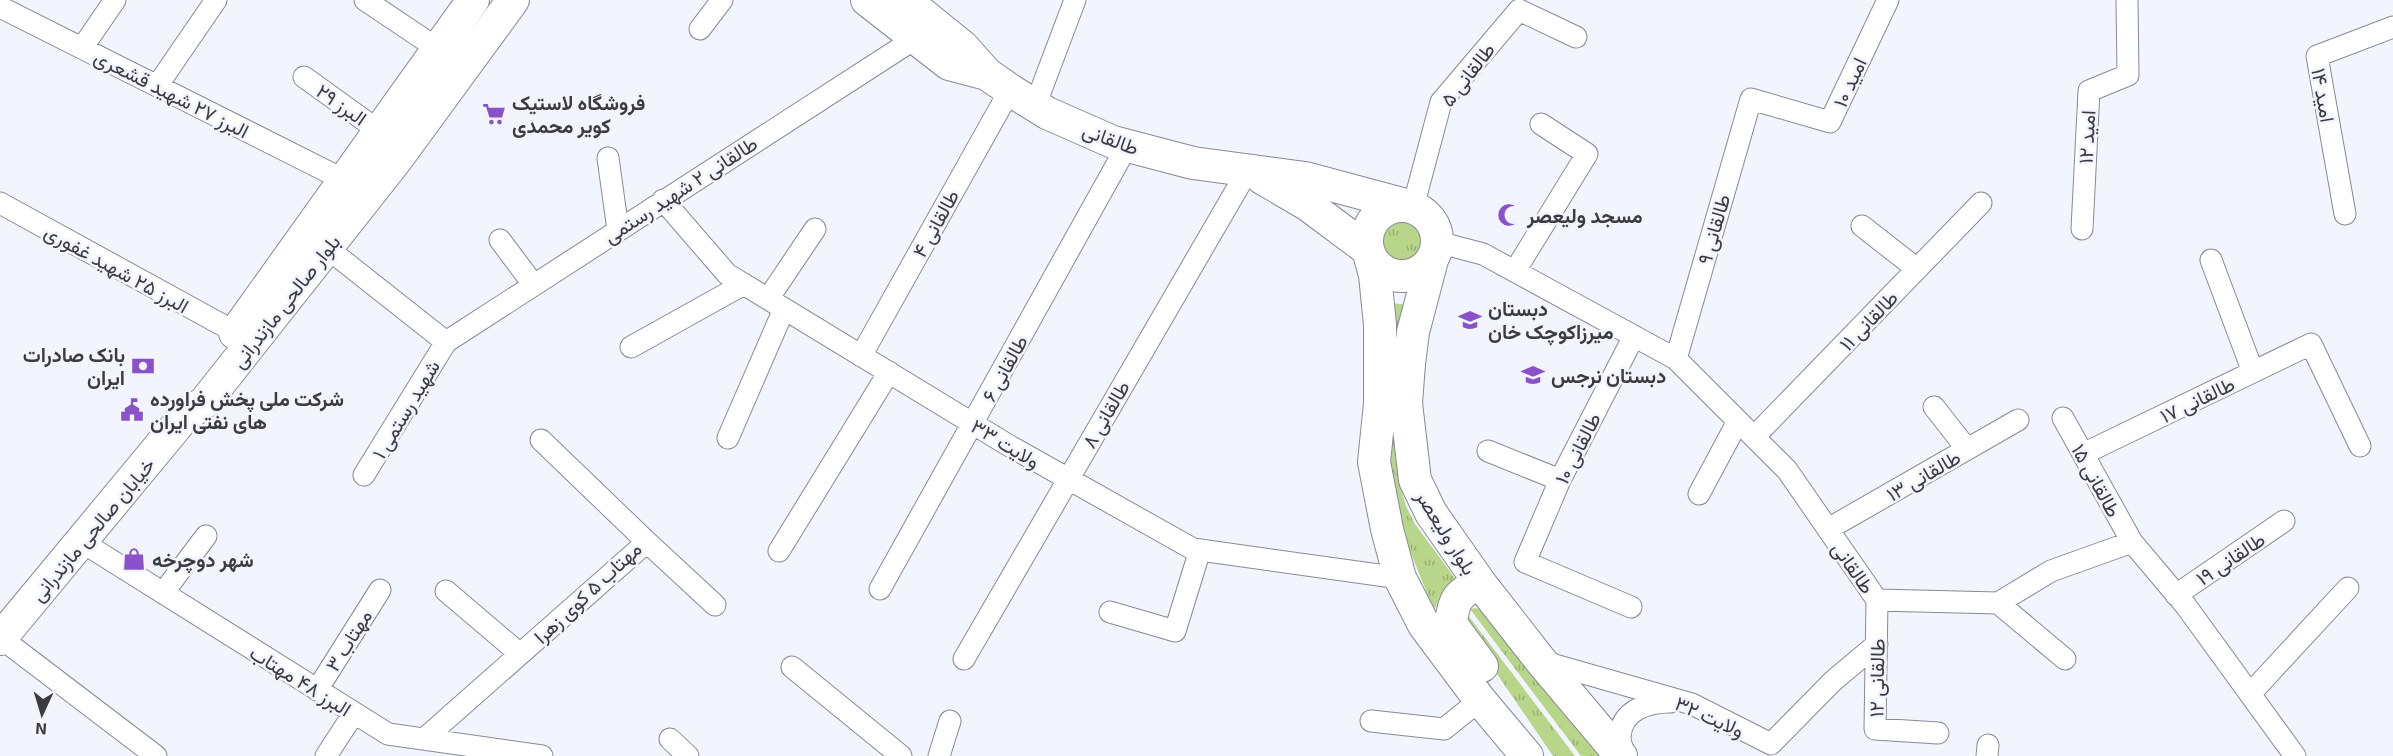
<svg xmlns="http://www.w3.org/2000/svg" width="2393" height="756" font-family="'Exo 2',Vazirmatn,sans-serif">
	<defs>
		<pattern id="grass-tufts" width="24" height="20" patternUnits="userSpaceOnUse" patternTransform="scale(1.5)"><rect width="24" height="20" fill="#b8d68a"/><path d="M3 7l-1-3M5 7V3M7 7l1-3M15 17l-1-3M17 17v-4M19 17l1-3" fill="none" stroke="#97af72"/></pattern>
	</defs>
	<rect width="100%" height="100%" fill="#f2f4fe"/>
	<path fill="url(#grass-tufts)" d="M1376 241a26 26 0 1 1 52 0a26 26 0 1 1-52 0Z
		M1389,303L1411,305L1402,343L1396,457L1399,482L1406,506L1415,524L1457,581L1442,593L1434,611L1401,528L1387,465Z
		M1475,608L1481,609L1603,756H1581L1470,609Z
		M1467,614L1575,756H1553L1467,630Z"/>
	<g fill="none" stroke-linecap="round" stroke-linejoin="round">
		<g stroke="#878a94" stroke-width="23">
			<path id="minor" d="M365,0L438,49
				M0,7L344,180
				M700,29L722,0
				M82,48L115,0
				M304,77L379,131
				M157,86L216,0
				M1035,106L1075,0
				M608,158L618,230
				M663,200L727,274L1008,445L1193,549L1400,578
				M0,203L235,332
				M1413,207L1441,102L1519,10L1576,37
				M2345,214L2317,56L2393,27
				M1862,226L1917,269
				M2082,229L2089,91L2128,75L2127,0
				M500,240L533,284
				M1437,242L1483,254L1676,359L1787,470L1877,600L1998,603L2051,571L2132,542L2186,606L2295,756
				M327,248L446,342
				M2211,260L2253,372
				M1515,271L1587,154L1541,124
				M768,299L815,229
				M631,347L744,284
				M861,356L1010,90
				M1676,359L1751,99L1830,122L1888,0
				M1934,407L1967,449
				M2063,418L2132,542
				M1754,437L1981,203
				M728,438L784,309
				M1488,451L1560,480
				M2083,454L2311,344L2360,446
				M364,475L446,342L916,38
				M1699,494L1738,421
				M1828,529L2018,420
				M82,542L388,734L542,756
				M647,542L715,605
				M779,551L889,372
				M880,589L1127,146
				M446,591L520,654
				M163,593L206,536
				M2176,595L2284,521
				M1877,600L1875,729L1938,733
				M1998,603L2065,659
				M1631,607L1525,562L1560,480L1634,336
				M1110,612L1175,631L1200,550
				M1,638L156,756
				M964,659L1248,170
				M1541,661L1692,704L1771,744L1833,681L1877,644
				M792,667L901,756
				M317,690L380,590
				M2250,694L2348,588
				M1371,721L1444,729L1480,700
				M424,739L647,542L541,440
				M670,739L688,756
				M326,756L354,713
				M939,756L950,721
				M1625,756C1623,750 1620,743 1620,737C1621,710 1648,702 1670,702
				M1987,756L1988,745"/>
		</g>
		<g stroke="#878a94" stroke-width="34">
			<path id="primary" d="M867,0L949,64L987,74
				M905,0L963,47L987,74L1010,90L1047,113L1113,142L1193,163L1305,178L1413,207
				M1262,178L1308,205L1367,249
				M1367 241a35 35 0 1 1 70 0a35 35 0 1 1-70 0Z
				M1370,257L1375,275L1380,325V404L1374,462L1387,529L1400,578L1424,625L1480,700L1527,756
				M1432,260L1413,332L1409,364L1406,403L1415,480L1431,513L1480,583L1541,661L1621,756
				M235,333L473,0
				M1480,583C1458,593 1453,600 1451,624L1482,666
				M0,639L184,417L205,402L396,160L513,0"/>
		</g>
		<use href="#minor" stroke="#fff" stroke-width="21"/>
		<use href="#primary" stroke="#fff" stroke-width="32"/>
	</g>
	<defs>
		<g id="supermarket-bare" transform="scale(1.8)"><path d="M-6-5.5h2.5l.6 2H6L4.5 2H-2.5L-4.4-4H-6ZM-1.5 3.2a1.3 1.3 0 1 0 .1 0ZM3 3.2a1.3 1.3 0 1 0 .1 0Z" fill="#8a51c8" stroke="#f2f4fe" stroke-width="2.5" paint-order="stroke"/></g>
		<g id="mosque-bare" transform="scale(1.8)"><path d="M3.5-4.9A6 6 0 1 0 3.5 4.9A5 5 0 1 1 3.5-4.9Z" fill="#8a51c8" stroke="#f2f4fe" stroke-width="2.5" paint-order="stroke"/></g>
		<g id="school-bare" transform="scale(1.8)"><path d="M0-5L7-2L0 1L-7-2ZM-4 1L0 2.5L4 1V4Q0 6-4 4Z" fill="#8a51c8" stroke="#f2f4fe" stroke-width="2.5" paint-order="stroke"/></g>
		<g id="bank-bare" transform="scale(1.8)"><path d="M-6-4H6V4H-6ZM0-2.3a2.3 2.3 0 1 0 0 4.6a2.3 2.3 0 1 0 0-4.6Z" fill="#8a51c8" stroke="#f2f4fe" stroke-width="2.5" paint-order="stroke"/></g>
		<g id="civic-bare" transform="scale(1.8)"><path d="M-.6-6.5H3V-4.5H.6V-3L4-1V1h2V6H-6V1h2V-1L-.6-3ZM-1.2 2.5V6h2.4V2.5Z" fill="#8a51c8" stroke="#f2f4fe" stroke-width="2.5" paint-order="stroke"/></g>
		<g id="shop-bare" transform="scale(1.8)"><path d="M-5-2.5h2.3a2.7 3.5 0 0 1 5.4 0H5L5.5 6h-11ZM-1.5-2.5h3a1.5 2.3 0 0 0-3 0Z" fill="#8a51c8" stroke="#f2f4fe" stroke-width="2.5" paint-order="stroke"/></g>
	</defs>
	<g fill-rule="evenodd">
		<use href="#supermarket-bare" x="494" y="114"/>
		<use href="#mosque-bare" x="1509" y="215"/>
		<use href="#school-bare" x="1470" y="320"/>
		<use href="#bank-bare" x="143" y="366"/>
		<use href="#school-bare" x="1533" y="375"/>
		<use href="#civic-bare" x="132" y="410"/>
		<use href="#shop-bare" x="134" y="559"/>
	</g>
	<g text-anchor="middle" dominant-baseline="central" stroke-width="5" stroke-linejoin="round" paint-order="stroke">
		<g font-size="20" fill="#3b3c40" stroke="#f2f4fe">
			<text transform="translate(1467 74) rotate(-52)">طالقانی ۵</text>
			<text transform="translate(1849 82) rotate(-65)">امید ۱۰</text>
			<text transform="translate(172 93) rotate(27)">البرز ۲۷ شهید قشعری</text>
			<text transform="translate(2324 95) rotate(80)">امید ۱۴</text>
			<text transform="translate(342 104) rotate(35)">البرز ۲۹</text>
			<text transform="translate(2086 137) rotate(-87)">امید ۱۲</text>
			<text transform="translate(1111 138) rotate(20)">طالقانی</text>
			<text transform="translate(680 189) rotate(-33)">طالقانی ۲ شهید رستمی</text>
			<text transform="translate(935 223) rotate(-61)">طالقانی ۴</text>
			<text transform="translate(1713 229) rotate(-74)">طالقانی ۹</text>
			<text transform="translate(117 268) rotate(29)">البرز ۲۵ شهید غفوری</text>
			<text transform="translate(285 301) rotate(-52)">بلوار صالحی مازندرانی</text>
			<text transform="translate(1868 320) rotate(-46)">طالقانی ۱۱</text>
			<text transform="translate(1004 368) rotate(-61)">طالقانی ۶</text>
			<text transform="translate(2197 399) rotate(-26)">طالقانی ۱۷</text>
			<text transform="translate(405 409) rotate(-59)">شهید رستمی ۱</text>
			<text transform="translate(1105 414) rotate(-60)">طالقانی ۸</text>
			<text transform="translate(1006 443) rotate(31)">ولایت ٣۳</text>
			<text transform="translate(1577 448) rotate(-63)">طالقانی ۱۰</text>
			<text transform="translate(1923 475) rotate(-30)">طالقانی ۱۳</text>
			<text transform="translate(2097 480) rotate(61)">طالقانی ۱۵</text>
			<text transform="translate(92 529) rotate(-50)">خیابان صالحی مازندرانی</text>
			<text transform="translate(1447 532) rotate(58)">بلوار ولیعصر</text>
			<text transform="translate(2230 558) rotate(-34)">طالقانی ۱‍۹</text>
			<text transform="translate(1854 567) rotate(55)">طالقانی</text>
			<text transform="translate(587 592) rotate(-43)">مهتاب ۵ کوی زهرا</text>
			<text transform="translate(348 640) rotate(-58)">مهتاب ۳</text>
			<text transform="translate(1876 678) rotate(-89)">طالقانی ۱۲</text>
			<text transform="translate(301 680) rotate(32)">البرز ۴۸ مهتاب</text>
			<text transform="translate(1710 716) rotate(24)">ولایت ۳۲</text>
		</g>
		<g font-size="20" font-weight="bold" fill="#3b3c40" stroke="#f2f4fe" text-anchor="start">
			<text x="512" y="102">فروشگاه لاستیک<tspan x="512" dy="23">کویر محمدی</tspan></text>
			<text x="1527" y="215">مسجد ولیعصر</text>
			<text x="1488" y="308">دبستان<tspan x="1488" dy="23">میرزاکوچک خان</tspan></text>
			<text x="125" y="354" text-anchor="end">بانک صادرات<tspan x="125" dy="23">ایران</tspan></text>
			<text x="1551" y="375">دبستان نرجس</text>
			<text x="150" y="398">شرکت ملی پخش فراورده<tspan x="150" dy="23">های نفتی ایران</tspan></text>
			<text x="152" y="559">شهر دوچرخه</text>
		</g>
	</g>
	<g transform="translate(42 714) rotate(184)" stroke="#f2f4fe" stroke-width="4.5" paint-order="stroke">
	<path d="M0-4.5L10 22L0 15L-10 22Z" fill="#3b3c40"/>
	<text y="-9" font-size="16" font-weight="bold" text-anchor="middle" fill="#3b3c40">N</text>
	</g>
</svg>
